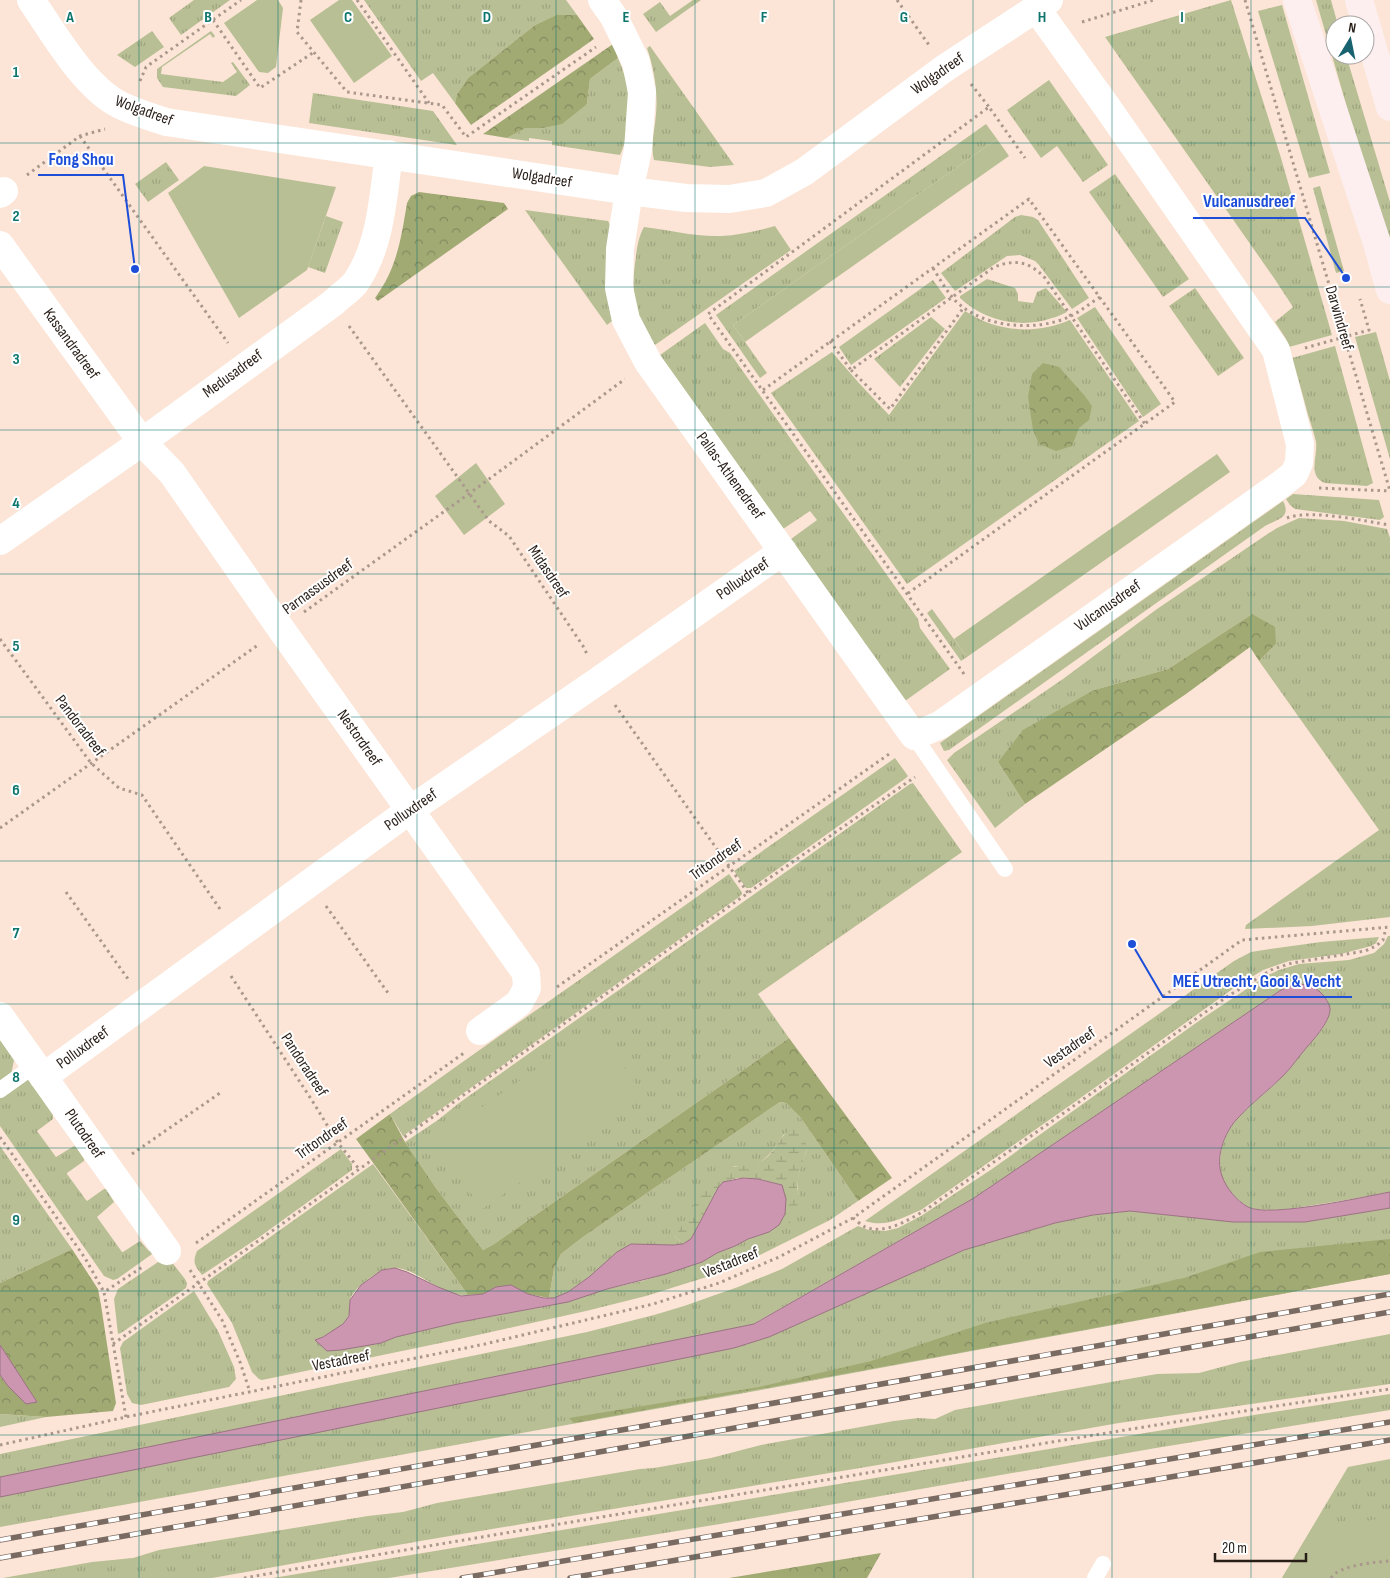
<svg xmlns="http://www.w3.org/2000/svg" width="1390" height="1578" font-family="'Sofia Sans Condensed',sans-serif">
	<defs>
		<pattern id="grass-tufts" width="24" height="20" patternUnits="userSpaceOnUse" patternTransform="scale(1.25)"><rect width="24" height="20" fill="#b8bf94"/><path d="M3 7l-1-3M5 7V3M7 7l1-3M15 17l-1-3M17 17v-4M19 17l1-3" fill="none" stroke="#9ea47f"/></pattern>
		<pattern id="forest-crowns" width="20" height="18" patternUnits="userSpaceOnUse" patternTransform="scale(1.25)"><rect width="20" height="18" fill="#a2aa74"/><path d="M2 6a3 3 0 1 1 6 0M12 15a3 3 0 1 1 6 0" fill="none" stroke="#848a5e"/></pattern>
		<pattern id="wetland-marsh" width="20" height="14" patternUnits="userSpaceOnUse" patternTransform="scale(1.25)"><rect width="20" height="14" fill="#b8bf94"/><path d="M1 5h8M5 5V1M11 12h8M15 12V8" fill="none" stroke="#9ea47f"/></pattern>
	</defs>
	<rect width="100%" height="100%" fill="#fce5d7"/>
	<path fill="url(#grass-tufts)" d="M194,0H230L181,35L169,18Z
		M364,0H566L577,15H556L535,25L468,78L457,94L455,103L433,73L421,81Z
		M693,0H701L656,32L643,14L660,2L670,16Z
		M1231,0L1281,158L1332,335L1289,347L1286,339L1275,322L1293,307L1274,278L1105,37Z
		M1316,0H1331L1338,25H1335V55H1346L1390,202V257Z
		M1282,5L1330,173L1309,178L1258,11Z
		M152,31L164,47L135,67L117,55Z
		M211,31L215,36L213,38L210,34L162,67L161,74L223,82L237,72L231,63L233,62L250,85L236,96L163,87L157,78V69Z
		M650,46L734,165L710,167L654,160C650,145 655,129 656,114C658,91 654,69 647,48Z
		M618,58C621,65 624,73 626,81C631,103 630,134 620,155L552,145V141L529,138V141L507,138L526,128H542L587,104L590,79Z
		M1049,80L1108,165L1083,182L1057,146L1041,158L1007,110Z
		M313,93L433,111L457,145L309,123Z
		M986,124L997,139L733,325L767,373L760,378L716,315Z
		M166,162L179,180L148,202L135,184Z
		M1115,174L1189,279L1163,297L1089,192Z
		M1320,186L1344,271L1336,273L1313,188Z
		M525,210L608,221L610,225L606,292L612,321L607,325Z
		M1021,215L1033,217L1038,220L1089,298L1072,309L1039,265L1035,261L1020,255L1007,256L955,291L941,273L1015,217Z
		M326,216L343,222L325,273L308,267Z
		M775,226L791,250L655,345C635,317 630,291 636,257C637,246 639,236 644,227C669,230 695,237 721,236C739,235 757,231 775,226Z
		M987,279L1015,288L1018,294V301L1033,303L1037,292L1046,288L1067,312C1062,314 1057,317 1052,318C1021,329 984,321 960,298V296Z
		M933,280L946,298L851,365L839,347Z
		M1195,288L1244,358L1218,376L1169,306Z
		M1095,307L1161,404L1143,417L1077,318Z
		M965,311C997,332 1035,335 1070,320L1139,421L907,584L771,393L832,352L858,382L889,415Z
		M931,317L945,329L900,387L874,359Z
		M705,323L723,349L730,353L918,619L920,628L950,669L905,701L791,539L817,520L810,511L783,529L660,355Z
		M1376,332L1390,381V459L1355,337Z
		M1335,346L1373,483L1367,486L1325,483C1307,476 1318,456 1316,442C1314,433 1311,424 1308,415C1303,396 1298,377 1292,358Z
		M1293,494L1379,500L1384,517L1380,520L1295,509L1290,505L1286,499Z
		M1283,501C1292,518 1277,519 1265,526L949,750L944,751L940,743Z
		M1299,518L1344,521L1387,529L1390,538V917L1312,926L1245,929L1246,925L1379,830L1259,661L1276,644L1252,614L1168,669L1094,690L998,762L1025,804L995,828L947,760L954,753L1063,679L1157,609L1266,535L1277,528Z
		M932,609L967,657L961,661L927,613Z
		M895,758L908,776L906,778L751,888H746L734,871Z
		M913,783L962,852L758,994L789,1038L494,1244L483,1250L436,1188L405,1142L438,1120L459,1103L910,784Z
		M729,874L741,891L742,894L739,897L403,1136L390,1114C502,1033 616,955 729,874Z
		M1388,936H1390V1192C1363,1197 1335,1202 1308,1206C1289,1209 1270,1212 1251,1208C1244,1206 1227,1190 1224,1183C1215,1162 1222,1136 1237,1119C1251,1103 1269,1091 1284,1075C1292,1067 1298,1057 1305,1049C1318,1034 1334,1021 1327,1000L1281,990L974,1198L755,1323L831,1308L964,1250L1055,1223L1093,1215L1130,1211L1197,1218L1305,1222L1390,1208V1274L772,1388L0,1527V1454L587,1332L654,1315L684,1306L738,1287L782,1269L858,1226L869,1230L885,1231L898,1228L921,1216L992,1169L1203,1018L1266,976L1279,970L1299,964L1349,960L1374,953L1384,944Z
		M1379,937L1376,943L1371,946L1341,954L1289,961L1263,970L1234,988L1079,1099L921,1210C901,1218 886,1228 865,1221L1234,961L1251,952L1270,949L1321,942Z
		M0,1039L14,1060L11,1075L0,1082Z
		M28,1079L53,1115V1119L37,1131L56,1157L74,1146L76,1147L84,1159V1161L67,1173V1174L86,1200L87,1201L104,1189H106L114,1202L97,1217L122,1252H123L140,1241L149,1251L155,1252L117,1279L113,1280L104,1276L0,1126V1098Z
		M780,1102L786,1103L801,1118L858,1201L830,1220L760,1255L713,1275L646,1296L586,1311L455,1340L262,1380L259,1379L252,1372L232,1323L207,1284L208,1281L373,1164L468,1295C442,1298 416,1266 392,1268C379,1269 354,1287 350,1300C349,1305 351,1310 349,1315C344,1327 326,1336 315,1340L381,1343L396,1337L455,1323L548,1306L607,1289L642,1281L702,1262L717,1253L735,1246L748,1239L769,1232L774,1228L799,1195C794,1180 802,1164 807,1149L784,1134C776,1146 767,1162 751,1166C747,1168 740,1166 734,1166L675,1237L684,1244L673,1245L589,1277L568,1292L554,1298H549L554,1269L561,1254L583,1237Z
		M0,1146L72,1249L0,1283Z
		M341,1149L352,1164V1170L258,1238L202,1275C195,1266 192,1263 197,1251Z
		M167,1256L185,1279L187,1284L186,1288L121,1333L118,1334L114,1299L118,1289Z
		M194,1291L218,1331L234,1367L236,1379L229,1387L141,1405L132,1403L127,1394L120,1348L123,1342Z
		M1390,1334V1384L1119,1423L878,1465L426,1540L212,1578H3L92,1562L133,1558L159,1550L251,1535L368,1516L403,1512L437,1503L640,1469L654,1468L711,1458L761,1445L894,1421L918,1418L935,1419L955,1410L1128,1379L1157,1374L1199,1373L1240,1362Z
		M1390,1394V1410L1156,1448L720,1524L389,1578H273L1260,1414Z
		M0,1414L46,1417L0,1427Z
		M1390,1459V1578H1282L1348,1467Z"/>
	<path fill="url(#forest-crowns)" d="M556,15H577L594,39L471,125L455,103L457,94L468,78L535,25Z
		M613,44L618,58L590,79L587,104L562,124L542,128H526L507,138L483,134Z
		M419,192L504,203L508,209L378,301L375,298C397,268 401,239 407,203L411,196Z
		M1043,363L1059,367L1085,396L1092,406L1089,420L1079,428L1072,446L1056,451L1039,444L1033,430L1028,397L1032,374Z
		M1252,614L1275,627L1276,644L1259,661L1250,647L1186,694L1025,804L998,762L1023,730L1094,690L1168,669Z
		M789,1038L892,1178L858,1201L801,1118L786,1103L780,1102L583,1237L561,1254L554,1269L549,1298L528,1294L510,1285L496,1287L483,1294L468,1295L356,1139L390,1114L405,1142L436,1188L483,1250L494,1244Z
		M1390,1239V1274L574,1423L569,1418L759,1387L871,1361L985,1323L1184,1278L1260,1252Z
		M72,1249L98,1289L101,1305L116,1403L113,1411L46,1417L0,1414V1375L8,1386L36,1402L0,1345V1283Z
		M881,1553L867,1578H729Z"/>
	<path fill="url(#wetland-marsh)" d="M798,1127L803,1132L807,1149L799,1173L797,1188L799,1195L797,1211L790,1223L774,1228L779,1225L782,1185C763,1179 733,1171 718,1188L691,1239L684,1244L675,1237C687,1218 705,1179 726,1169C740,1163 751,1170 766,1158C779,1147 780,1131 798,1127Z"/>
	<path fill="#b8bf94" d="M257,0H278L283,8L276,67L268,73L259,72L224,23Z
		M339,0H352L392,56L354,83L310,20Z
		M997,139L1009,156L745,342L733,325Z
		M204,166L336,187L307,270L239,318L168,193Z
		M1217,454L1230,472L967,657L954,639Z
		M476,463L505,504L464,535L435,496Z
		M596,1027L644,1096L482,1209L434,1141Z
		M1390,1517V1578H1282L1311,1530Z"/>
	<path fill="#cc96b1" stroke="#9b7283" d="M1296,984C1308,984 1315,986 1323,995C1326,999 1329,1003 1330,1008C1331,1020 1315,1038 1307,1047C1299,1056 1292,1067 1283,1076C1268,1091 1250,1104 1236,1120C1224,1134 1215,1158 1222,1176C1226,1188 1237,1201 1248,1207C1269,1218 1363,1197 1390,1192V1208L1305,1222H1233L1130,1211L1093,1215L1055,1223L964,1250L769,1337L734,1348L0,1497V1477L754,1324L974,1198L1281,990Z
		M743,1178L758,1179L782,1185L786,1199L785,1214L779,1225L769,1232L748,1239L735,1246L717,1253L702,1262L666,1274L607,1289L568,1302L455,1323L396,1337L381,1343L341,1350L327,1351L315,1340L323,1337L343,1324L349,1316L350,1300L361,1285L382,1270L395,1268L407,1272L438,1287L461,1296L483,1294L496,1287L511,1285L528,1294L544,1298H554L568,1292L589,1277L617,1252L631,1244L673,1245L683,1244L691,1239L718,1188L723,1182Z
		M0,1345L37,1402L26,1404L8,1386L0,1375Z"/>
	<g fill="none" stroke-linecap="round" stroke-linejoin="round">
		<path stroke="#aa988d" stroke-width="3" stroke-dasharray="2.5 4" stroke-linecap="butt" d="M301,0L297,32L347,92L442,105L466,137L596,47
			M357,0L429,103
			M897,0L929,45
			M1245,0L1390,491
			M213,20L260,88L314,52
			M1082,22L1154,0
			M140,81L146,67L241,0
			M971,84L989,107
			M80,136L228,343
			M27,175L80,136L105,129
			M933,268C939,278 945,288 952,297C978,328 1036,333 1071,316C1081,311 1090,303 1100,297
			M349,326L489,521L509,536L583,646L587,654
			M830,341L851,370L994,267C1015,259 1029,261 1045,278L1145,424
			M1305,348L1369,330L1360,299
			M851,370L890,409L964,307
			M763,390L1029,199L1175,402L907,594
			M1319,488L1390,491
			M1287,518C1312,509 1363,521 1390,525
			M304,612L470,493L625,379
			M0,639L91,763L119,788L142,795L222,912
			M964,674L708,314L989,107L1025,158
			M615,705L748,893
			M0,828L258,645
			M66,892L128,979
			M326,906L388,993
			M231,976L313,1102L338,1143L359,1169
			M557,987L892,752
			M0,1137L85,1258L104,1292
			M132,1154L220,1093
			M853,1218C856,1220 861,1225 865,1227C885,1235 908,1220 924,1211L1068,1110L1228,996L1273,969L1292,963L1365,951L1376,946L1383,940L1386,928
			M196,1243L464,1053
			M190,1270L222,1320L240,1362L250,1392
			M113,1344L748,893L915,777
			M126,1417L104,1292L144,1266
			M0,1445L126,1417L485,1344L653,1304L719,1283L779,1257L853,1218L1242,940L1390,927
			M244,1578C441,1543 639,1511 837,1478C1021,1447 1205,1416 1390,1389
			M1331,1578C1339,1565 1376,1562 1390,1561"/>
		<path stroke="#fff" stroke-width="16" d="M914,736L1005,869
			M0,1090L35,1065
			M1095,1578L1103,1564"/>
		<path stroke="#fff" stroke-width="28" d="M31,0C53,32 84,87 120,105C134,112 151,117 166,122L629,191L686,198L729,199L766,193L804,172L945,68L1049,0
			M602,0L614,17L636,62L642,92L638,150L629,191L620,249L619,288L626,320L648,362L914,736L940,725L1280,485L1294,474L1299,463L1300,444L1276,350L1107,107L1036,8
			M0,194L4,191
			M0,245L142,442L172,473L281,629L526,973L527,988L519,1003L480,1031
			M0,541L142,442L333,303C340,296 350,290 356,282C381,245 383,197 389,154
			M0,1016L167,1251
			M43,1077L410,810L598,681L783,551"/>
		<path stroke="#fdefef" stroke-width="28" d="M1297,0L1377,243L1390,290
			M1359,0L1390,107"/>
		<g stroke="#7a6b62" stroke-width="5.5">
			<path id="rail" d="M0,1540L1390,1294
				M0,1558L1390,1312
				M462,1578L1390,1422
				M570,1578L1390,1440"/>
		</g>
		<use href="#rail" stroke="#fff" stroke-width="4" stroke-dasharray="11" stroke-linecap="butt"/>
	</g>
	<path fill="none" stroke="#0f766e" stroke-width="1" stroke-opacity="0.55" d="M139,0V1578M278,0V1578M417,0V1578M556,0V1578M695,0V1578M834,0V1578M973,0V1578M1112,0V1578M1251,0V1578M0,143H1390M0,287H1390M0,430H1390M0,574H1390M0,717H1390M0,861H1390M0,1004H1390M0,1148H1390M0,1291H1390M0,1435H1390"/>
	<g text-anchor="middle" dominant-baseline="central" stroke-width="4" stroke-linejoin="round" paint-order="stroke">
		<g font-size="16" fill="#281e18" stroke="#fff">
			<text transform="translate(938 74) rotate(-35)">Wolgadreef</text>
			<text transform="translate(144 111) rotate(20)">Wolgadreef</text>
			<text transform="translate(542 178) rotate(9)">Wolgadreef</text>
			<text transform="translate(1339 318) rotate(74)">Darwindreef</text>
			<text transform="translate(71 344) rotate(54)">Kassandradreef</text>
			<text transform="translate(233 374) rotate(-36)">Medusadreef</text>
			<text transform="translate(730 476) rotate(54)">Pallas-Athenedreef</text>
			<text transform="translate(548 572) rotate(56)">Midasdreef</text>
			<text transform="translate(743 579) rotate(-35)">Polluxdreef</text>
			<text transform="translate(318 587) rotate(-36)">Parnassusdreef</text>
			<text transform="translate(1108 606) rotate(-35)">Vulcanusdreef</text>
			<text transform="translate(80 726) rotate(53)">Pandoradreef</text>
			<text transform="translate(359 738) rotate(55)">Nestordreef</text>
			<text transform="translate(411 810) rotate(-35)">Polluxdreef</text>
			<text transform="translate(716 860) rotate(-35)">Tritondreef</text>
			<text transform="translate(83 1048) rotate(-36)">Polluxdreef</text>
			<text transform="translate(1070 1048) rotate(-35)">Vestadreef</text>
			<text transform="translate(304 1065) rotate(57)">Pandoradreef</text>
			<text transform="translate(84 1134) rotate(55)">Plutodreef</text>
			<text transform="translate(322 1139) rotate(-35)">Tritondreef</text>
			<text transform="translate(731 1263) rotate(-22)">Vestadreef</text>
			<text transform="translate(341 1361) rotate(-11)">Vestadreef</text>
		</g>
	</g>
	<g font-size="16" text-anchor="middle" font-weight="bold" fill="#0f766e" stroke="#fff" stroke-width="4" stroke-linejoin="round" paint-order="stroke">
		<text x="70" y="22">A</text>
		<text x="208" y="22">B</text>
		<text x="348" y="22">C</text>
		<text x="487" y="22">D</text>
		<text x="626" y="22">E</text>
		<text x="764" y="22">F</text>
		<text x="904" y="22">G</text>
		<text x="1042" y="22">H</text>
		<text x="1182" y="22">I</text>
		<text x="16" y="77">1</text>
		<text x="16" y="221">2</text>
		<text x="16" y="364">3</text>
		<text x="16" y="508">4</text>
		<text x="16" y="651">5</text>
		<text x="16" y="795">6</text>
		<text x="16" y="938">7</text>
		<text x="16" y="1082">8</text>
		<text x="16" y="1225">9</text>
	</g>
	<path fill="none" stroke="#1d4ed8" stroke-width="2" d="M135 269L123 175H38M1346 278L1305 218H1193M1132 944L1163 997H1352"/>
	<g fill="#1d4ed8" stroke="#fff" stroke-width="2">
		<circle cx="135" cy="269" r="5"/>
		<circle cx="1346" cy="278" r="5"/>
		<circle cx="1132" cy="944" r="5"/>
	</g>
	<g font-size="18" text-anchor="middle" font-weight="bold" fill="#1d4ed8" stroke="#fff" stroke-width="4" stroke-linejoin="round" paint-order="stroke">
		<text x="81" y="165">Fong Shou</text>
		<text x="1249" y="207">Vulcanusdreef</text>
		<text x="1257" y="987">MEE Utrecht, Gooi &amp; Vecht</text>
	</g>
	<g transform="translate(1350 40) rotate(10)"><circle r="24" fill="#ffffff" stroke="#a9a5a3"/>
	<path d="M0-4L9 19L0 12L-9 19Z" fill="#18636f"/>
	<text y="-8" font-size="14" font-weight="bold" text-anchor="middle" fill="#281e18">N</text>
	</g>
	<path d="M1215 1553v8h91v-8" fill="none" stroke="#281e18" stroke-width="2.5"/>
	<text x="1222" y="1553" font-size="15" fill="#281e18" stroke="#ffffff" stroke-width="4" paint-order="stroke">20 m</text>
</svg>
